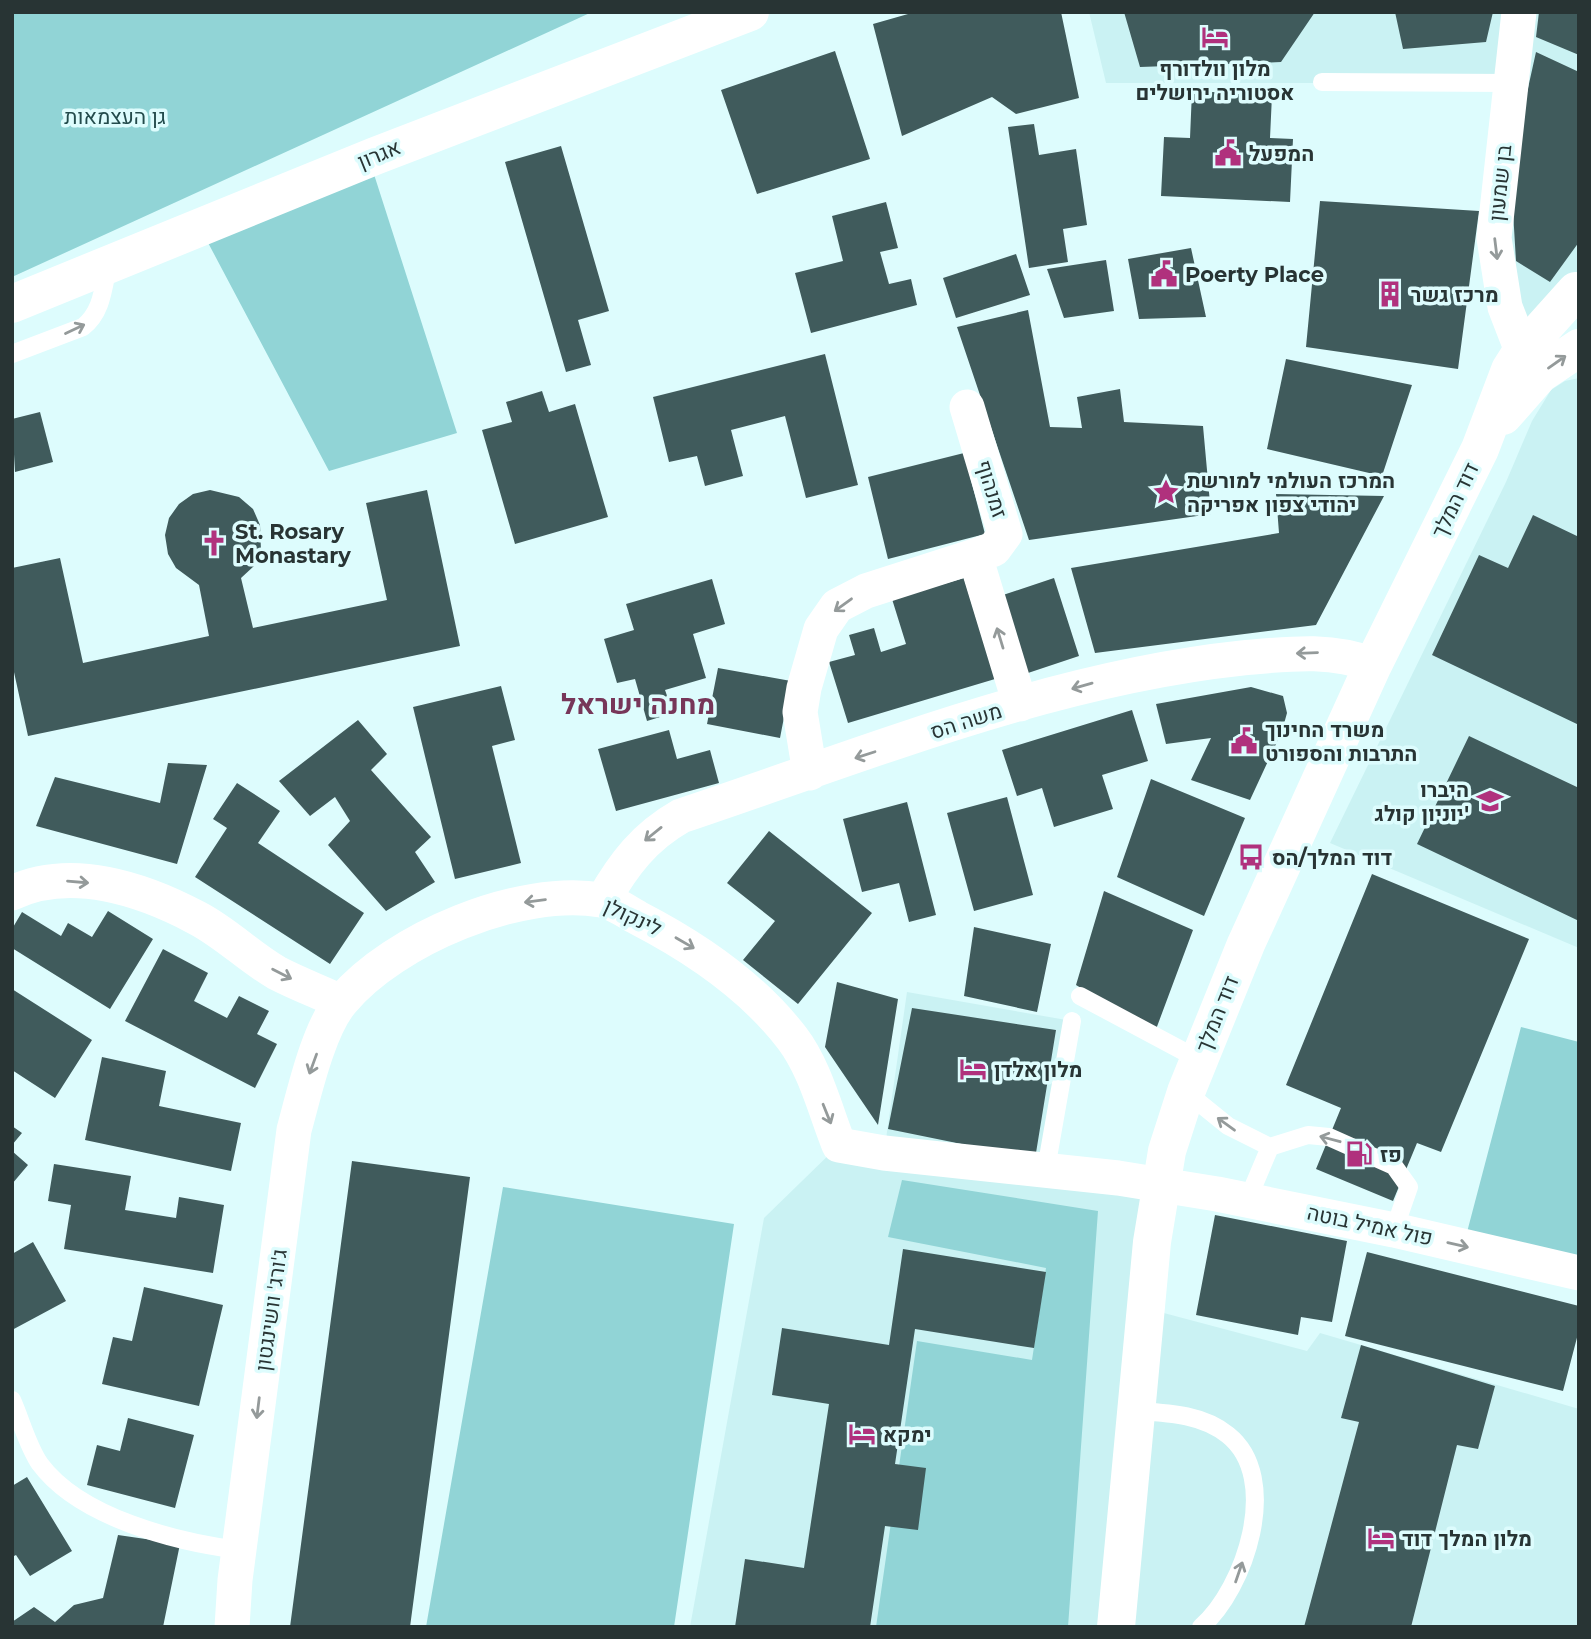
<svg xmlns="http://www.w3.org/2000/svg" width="1591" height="1639" font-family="Montserrat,Heebo,sans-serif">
	<rect width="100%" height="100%" fill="#ddfcfd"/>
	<path fill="#caf2f3" d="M1089,12H1579V281L1522,351L1508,320L1509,83H1106Z
		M1579,378V948L1330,843L1506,482L1532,421L1551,390L1565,381Z
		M907,992L1072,1021L1046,1169L1161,1184L1145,1308L1307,1351L1320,1333L1579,1409V1627H690L764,1218L839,1145L884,1153Z"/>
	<path fill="#91d4d6" d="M12,12H592L12,277Z
		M371,165L457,433L329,471L205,237Z
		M1521,1027L1579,1042V1265L1466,1236Z
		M902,1180L1098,1211L1068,1627H876L917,1341L1032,1360L1046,1268L888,1237Z
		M503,1187L734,1224L674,1627H426Z"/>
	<path fill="#405b5c" d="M915,12H1061L1079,98L1016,114L992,97L902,136L873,24Z
		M1124,12H1315L1281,62L1140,67Z
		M1395,12H1493L1486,42L1403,49Z
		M1539,12H1579V55L1536,37Z
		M835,51L870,159L757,194L721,90Z
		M1536,52L1579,72V242L1550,282L1516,261L1513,211L1519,129Z
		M1192,91L1272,95L1270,138L1293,139L1290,202L1161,196L1164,137L1190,138Z
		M1034,124L1039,155L1076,149L1087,225L1063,229L1068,262L1029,268L1008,127Z
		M561,146L609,311L578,320L591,365L566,372L505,162Z
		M1320,201L1479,211L1458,369L1306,347Z
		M886,202L898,248L880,252L889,284L911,279L917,305L811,333L795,273L843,261L832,216Z
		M1191,248L1206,317L1139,319L1128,259Z
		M1016,254L1030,295L956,318L943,278Z
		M1106,260L1114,311L1064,318L1047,269Z
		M1028,310L1050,427L1082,428L1077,397L1120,389L1124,422L1203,426L1211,514L1029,540L957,327Z
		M825,354L858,485L806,498L785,416L731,430L743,476L705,486L697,456L669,462L653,397Z
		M1286,359L1412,385L1382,476L1267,449Z
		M542,391L549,412L575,404L608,517L515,544L482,430L512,422L506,402Z
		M40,412L53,462L15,472L12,419Z
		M964,453L985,534L888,559L868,477Z
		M210,490L239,497L253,509L260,525L261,551L254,566L241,578L253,628L387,600L366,503L427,490L460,646L28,736L12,663V568L60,558L83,663L209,636L199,585L176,568L168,554L165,535L169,518L179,504L193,494Z
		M1276,494L1384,496L1316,625L1095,653L1071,568L1279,533Z
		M1533,515L1579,537V725L1432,655L1479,555L1508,568Z
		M964,578L995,679L848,723L829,662L855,655L849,635L874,628L881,652L906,644L892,599Z
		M1054,578L1079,656L1025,674L1000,596Z
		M712,579L725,624L693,634L706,678L665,690L673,713L647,721L635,679L617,683L604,639L634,630L626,604Z
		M718,668L791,681L780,738L707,724Z
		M501,686L515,740L492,746L521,863L455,879L413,707Z
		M1251,687L1283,696L1287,713L1282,731L1250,800L1191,780L1211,738L1166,744L1156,704Z
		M1132,710L1148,761L1102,775L1113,809L1054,827L1042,788L1017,796L1002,750Z
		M358,720L387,754L371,770L431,837L415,852L435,882L386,911L328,845L350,821L335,797L310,816L279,781Z
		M669,730L677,759L710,750L719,783L616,811L598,749Z
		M1469,736L1579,788V921L1417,844Z
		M168,763L207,765L177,864L36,826L55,777L160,803Z
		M1151,779L1245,818L1204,916L1117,877Z
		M237,783L280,811L258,843L364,913L330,964L195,877L227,828L213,819Z
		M1007,797L1033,895L974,911L947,813Z
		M907,802L936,915L909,922L899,883L862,892L843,819Z
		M769,831L872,913L798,1004L743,960L775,921L727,883Z
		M1372,874L1529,939L1441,1152L1417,1143L1393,1201L1316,1169L1341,1108L1286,1085Z
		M1104,891L1193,930L1155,1032L1076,985Z
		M108,911L153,939L110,1009L12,948V929L22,912L61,936L68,923L92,937Z
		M974,927L1051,944L1037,1012L964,996Z
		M163,949L208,973L194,1001L227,1018L239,996L269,1011L257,1034L277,1044L255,1088L125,1021Z
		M837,982L898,999L878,1125L825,1047Z
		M12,989L92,1040L55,1098L12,1070Z
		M912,1008L1056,1030L1035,1159L888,1129Z
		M102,1057L166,1071L159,1106L241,1123L231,1171L85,1140Z
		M12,1126L22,1133L12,1145Z
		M12,1151L28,1165L12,1184Z
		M352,1161L470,1177L410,1627H290Z
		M54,1164L131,1176L125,1210L176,1218L179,1197L224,1205L213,1273L64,1249L71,1205L48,1201Z
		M1215,1215L1347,1241L1332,1322L1301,1317L1298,1335L1196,1315Z
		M33,1242L66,1301L12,1330V1254Z
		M903,1249L1046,1272L1034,1348L915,1329L895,1464L926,1468L918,1530L885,1526L870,1627H735L745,1559L804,1568L829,1404L772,1395L782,1328L889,1345Z
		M1367,1252L1579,1306V1330L1563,1391L1345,1336Z
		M144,1287L223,1305L199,1406L102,1384L113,1337L132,1341Z
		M1361,1345L1495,1386L1478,1449L1457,1445L1411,1627H1304L1359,1422L1341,1418Z
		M128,1418L194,1435L175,1508L87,1485L97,1445L120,1451Z
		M27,1477L72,1551L30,1576L16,1555L12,1557V1486Z
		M118,1535L180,1544L163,1627H12V1622L34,1607L55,1622L74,1605L103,1598Z"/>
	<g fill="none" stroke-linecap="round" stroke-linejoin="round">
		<path stroke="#fff" stroke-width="18" d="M1322,82L1510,83
			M12,354L83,327C102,312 103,289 108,266
			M1080,996L1198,1059
			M1186,1092L1228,1126L1270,1147
			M1046,1169L1072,1021
			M1248,1199L1270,1147L1308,1135L1329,1137L1394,1166L1409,1187L1394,1230
			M12,1400C21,1420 28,1447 40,1464C80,1518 177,1542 239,1550
			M1136,1411C1168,1413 1202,1414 1228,1435C1282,1478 1245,1589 1201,1627"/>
		<path stroke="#fff" stroke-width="35" d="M1519,12L1494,238L1505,307L1522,351
			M967,407L1005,534L994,549L975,556
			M810,773L800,712L804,688L821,629L837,606L866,591L975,556L1020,704
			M12,893C71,865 143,889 197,918C226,933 249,957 277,973C298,984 320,992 341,1002
			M603,900C624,864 644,837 681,816C863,755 1052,678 1242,658C1287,654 1331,648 1373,665
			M232,1627L235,1580L294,1130C304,1094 318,1029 342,1001C394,939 520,886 601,900C613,902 627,912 638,918C696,948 752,986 792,1038C815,1068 825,1110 839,1145L884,1153L1118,1178L1217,1194L1394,1230L1579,1273"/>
		<path stroke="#fff" stroke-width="38" d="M12,304L375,156L750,12
			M1503,416L1540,374L1579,348
			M1116,1627L1152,1242L1167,1151L1186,1092L1246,944L1373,665L1480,449L1510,370L1522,351L1576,291"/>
	</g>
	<defs><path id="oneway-shaft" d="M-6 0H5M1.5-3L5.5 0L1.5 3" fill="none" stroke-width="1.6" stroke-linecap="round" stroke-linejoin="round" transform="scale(1.75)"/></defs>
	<g stroke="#949a9a">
		<use href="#oneway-shaft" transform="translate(1496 249) rotate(83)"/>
		<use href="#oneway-shaft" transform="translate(75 329) rotate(-25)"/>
		<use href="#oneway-shaft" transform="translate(1557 362) rotate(-35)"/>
		<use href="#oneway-shaft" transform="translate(843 605) rotate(144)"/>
		<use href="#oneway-shaft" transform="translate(1000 638) rotate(-107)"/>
		<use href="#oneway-shaft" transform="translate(1307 653) rotate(178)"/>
		<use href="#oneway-shaft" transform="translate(1082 686) rotate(164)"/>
		<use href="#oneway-shaft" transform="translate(865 755) rotate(162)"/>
		<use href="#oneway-shaft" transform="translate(653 834) rotate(141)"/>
		<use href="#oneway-shaft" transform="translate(78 882) rotate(5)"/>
		<use href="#oneway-shaft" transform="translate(535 901) rotate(173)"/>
		<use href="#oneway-shaft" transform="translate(685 943) rotate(30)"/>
		<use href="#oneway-shaft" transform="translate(282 974) rotate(27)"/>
		<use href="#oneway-shaft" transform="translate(313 1064) rotate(110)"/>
		<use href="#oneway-shaft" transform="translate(827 1114) rotate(68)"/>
		<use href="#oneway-shaft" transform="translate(1226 1124) rotate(-144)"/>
		<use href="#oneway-shaft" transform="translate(1330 1139) rotate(-165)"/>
		<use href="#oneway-shaft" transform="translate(1458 1245) rotate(13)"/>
		<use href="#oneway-shaft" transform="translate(258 1408) rotate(97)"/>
		<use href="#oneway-shaft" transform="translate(1239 1572) rotate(-71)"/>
	</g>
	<defs>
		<g id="hotel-bare" transform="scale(2.1)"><path d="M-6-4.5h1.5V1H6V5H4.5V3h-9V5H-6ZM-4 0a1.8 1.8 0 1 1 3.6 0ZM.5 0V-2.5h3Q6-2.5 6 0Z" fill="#b0317d" stroke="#ddfcfd" stroke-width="2.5" paint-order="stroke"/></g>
		<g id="civic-bare" transform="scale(2.1)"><path d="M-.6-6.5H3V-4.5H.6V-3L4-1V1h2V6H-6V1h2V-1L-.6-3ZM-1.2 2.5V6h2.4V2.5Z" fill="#b0317d" stroke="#ddfcfd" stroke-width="2.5" paint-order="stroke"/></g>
		<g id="building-bare" transform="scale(2.1)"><path d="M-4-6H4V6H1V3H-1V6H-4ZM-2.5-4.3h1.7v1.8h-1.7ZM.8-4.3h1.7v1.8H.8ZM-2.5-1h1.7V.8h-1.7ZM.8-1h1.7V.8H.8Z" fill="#b0317d" stroke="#ddfcfd" stroke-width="2.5" paint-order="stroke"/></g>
		<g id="sight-bare" transform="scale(2.1)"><path d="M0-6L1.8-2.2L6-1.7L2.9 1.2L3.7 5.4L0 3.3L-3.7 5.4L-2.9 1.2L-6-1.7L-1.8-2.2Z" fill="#b0317d" stroke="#ddfcfd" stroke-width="2.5" paint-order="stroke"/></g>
		<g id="church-bare" transform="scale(2.1)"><path d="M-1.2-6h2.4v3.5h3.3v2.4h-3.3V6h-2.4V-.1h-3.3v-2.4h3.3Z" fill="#b0317d" stroke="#ddfcfd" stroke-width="2.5" paint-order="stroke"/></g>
		<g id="university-bare" transform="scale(2.1)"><path d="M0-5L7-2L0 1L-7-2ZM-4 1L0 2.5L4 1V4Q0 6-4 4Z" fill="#b0317d" stroke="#ddfcfd" stroke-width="2.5" paint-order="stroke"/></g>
		<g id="bus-bare" transform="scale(2.1)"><path d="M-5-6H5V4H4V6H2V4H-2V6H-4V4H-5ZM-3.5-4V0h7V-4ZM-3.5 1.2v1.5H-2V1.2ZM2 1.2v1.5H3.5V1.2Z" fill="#b0317d" stroke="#ddfcfd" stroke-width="2.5" paint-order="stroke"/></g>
		<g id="fuel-bare" transform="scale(2.1)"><path d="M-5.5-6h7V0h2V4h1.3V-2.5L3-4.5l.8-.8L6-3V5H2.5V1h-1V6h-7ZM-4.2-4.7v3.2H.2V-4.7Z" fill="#b0317d" stroke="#ddfcfd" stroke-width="2.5" paint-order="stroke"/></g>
	</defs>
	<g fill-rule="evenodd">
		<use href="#hotel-bare" x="1215" y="37"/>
		<use href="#civic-bare" x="1228" y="153"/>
		<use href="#civic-bare" x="1164" y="274"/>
		<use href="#building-bare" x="1390" y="294"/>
		<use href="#sight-bare" x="1166" y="492"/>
		<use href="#church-bare" x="214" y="543"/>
		<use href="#civic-bare" x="1244" y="741"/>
		<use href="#university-bare" x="1490" y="801"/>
		<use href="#bus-bare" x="1251" y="857"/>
		<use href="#hotel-bare" x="973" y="1069"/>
		<use href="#fuel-bare" x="1359" y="1154"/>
		<use href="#hotel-bare" x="862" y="1434"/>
		<use href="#hotel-bare" x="1381" y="1538"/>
	</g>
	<g text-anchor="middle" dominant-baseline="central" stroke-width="7" stroke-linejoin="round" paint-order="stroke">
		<g font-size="21" font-weight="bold" fill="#283434" stroke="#ddfcfd" text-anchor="start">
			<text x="1215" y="68" text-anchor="middle">מלון וולדורף<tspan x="1215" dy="24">אסטוריה ירושלים</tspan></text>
			<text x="1249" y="153">המפעל</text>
			<text x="1185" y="274">Poerty Place</text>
			<text x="1411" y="294">מרכז גשר</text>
			<text x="1187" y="480">המרכז העולמי למורשת<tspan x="1187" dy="24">יהודי צפון אפריקה</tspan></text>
			<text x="235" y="531">St. Rosary<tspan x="235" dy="24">Monastary</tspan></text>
			<text x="1265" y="729">משרד החינוך<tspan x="1265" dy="24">התרבות והספורט</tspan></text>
			<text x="1469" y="789" text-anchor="end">היברו<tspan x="1469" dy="24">יוניון קולג'</tspan></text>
			<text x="1272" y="857">דוד המלך/הס</text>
			<text x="994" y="1069">מלון אלדן</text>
			<text x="1380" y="1154">פז</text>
			<text x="883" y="1434">ימקא</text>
			<text x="1402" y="1538">מלון המלך דוד</text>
		</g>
		<g font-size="21" fill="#234b4c" stroke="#ddfcfd">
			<text x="115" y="116">גן העצמאות</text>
		</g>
		<g font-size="21" fill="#283434" stroke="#ddfcfd">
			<text transform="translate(379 154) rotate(-22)">אגרון</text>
			<text transform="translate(1500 183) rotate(-84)">בן שמעון</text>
			<text transform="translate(992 489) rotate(73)">זמנהוף</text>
			<text transform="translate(1455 500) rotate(-64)">דוד המלך</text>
			<text transform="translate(966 721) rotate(-18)">משה הס</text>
			<text transform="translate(633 917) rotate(25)">לינקולן</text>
			<text transform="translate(1217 1014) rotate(-68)">דוד המלך</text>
			<text transform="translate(1370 1225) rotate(12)">פול אמיל בוטה</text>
			<text transform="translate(271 1310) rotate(-82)">ג'ורג' וושינגטון</text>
		</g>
		<g font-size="28" font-weight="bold" fill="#773659" stroke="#ddfcfd">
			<text x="638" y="704">מחנה ישראל</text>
		</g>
	</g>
	<rect width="1591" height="1639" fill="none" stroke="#283434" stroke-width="28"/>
</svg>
